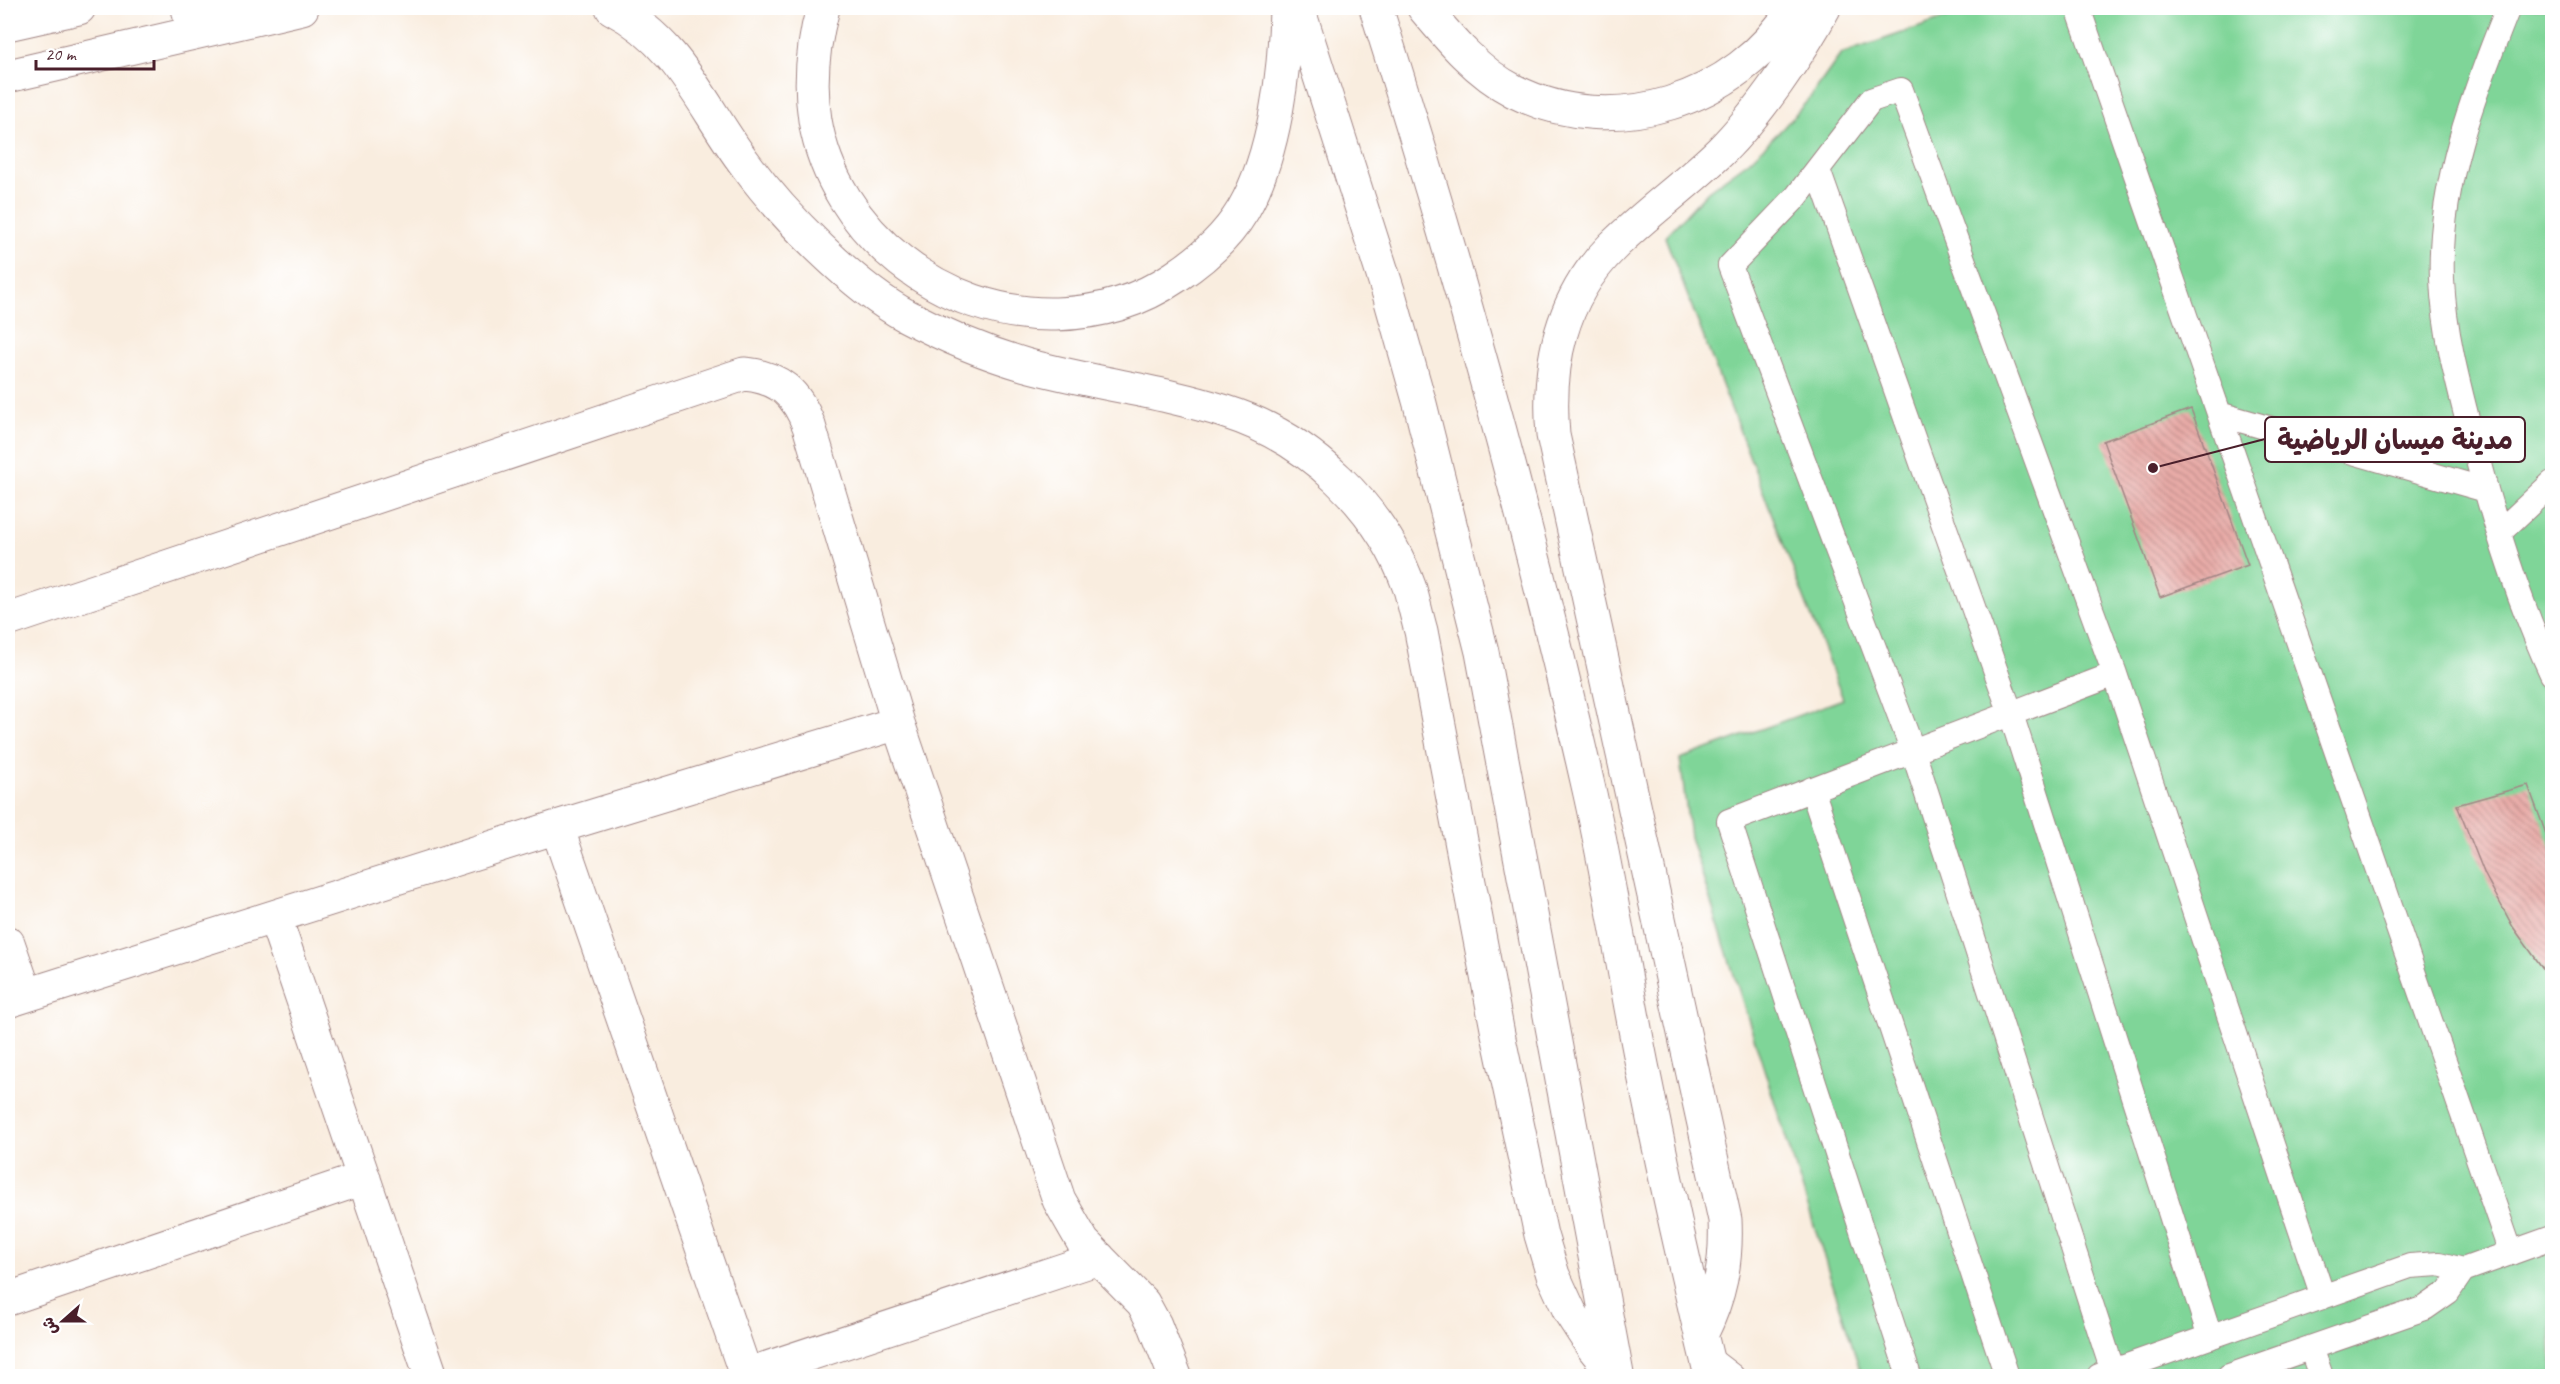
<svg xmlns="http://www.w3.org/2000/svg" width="2560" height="1384" font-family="Caveat,'Playpen Sans Arabic',sans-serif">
	<defs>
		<pattern id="building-back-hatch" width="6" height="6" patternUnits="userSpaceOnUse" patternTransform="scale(1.5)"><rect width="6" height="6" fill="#e8aba7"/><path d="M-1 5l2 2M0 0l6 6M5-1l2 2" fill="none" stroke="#be8b88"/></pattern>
	</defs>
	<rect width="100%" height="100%" fill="#fff"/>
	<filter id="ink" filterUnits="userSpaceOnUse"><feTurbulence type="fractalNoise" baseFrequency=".0167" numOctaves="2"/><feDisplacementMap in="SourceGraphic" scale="12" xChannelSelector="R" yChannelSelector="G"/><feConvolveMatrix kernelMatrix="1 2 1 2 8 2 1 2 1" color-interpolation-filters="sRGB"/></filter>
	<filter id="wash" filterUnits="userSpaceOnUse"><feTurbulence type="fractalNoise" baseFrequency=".008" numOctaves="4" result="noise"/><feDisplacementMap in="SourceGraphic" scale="24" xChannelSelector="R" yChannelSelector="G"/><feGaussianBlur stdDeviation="1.35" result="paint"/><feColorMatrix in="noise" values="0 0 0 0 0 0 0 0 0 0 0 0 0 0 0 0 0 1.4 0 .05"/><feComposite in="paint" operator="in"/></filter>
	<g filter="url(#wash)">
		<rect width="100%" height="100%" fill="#f9eddf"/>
		<path fill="#7fd598" stroke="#647a62" stroke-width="1.5" d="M1975,8H2552V1376H1862L1690,837L1680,759L1843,699L1665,237L1708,191L1749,161L1783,128L1809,99L1841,54Z"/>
		<g id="blocks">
			<path fill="url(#building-back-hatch)" d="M2191,409L2248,565L2160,597L2103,441Z
				M2528,785L2552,850V981L2513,927L2485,875L2457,805Z"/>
		</g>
	</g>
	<g filter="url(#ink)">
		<use href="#blocks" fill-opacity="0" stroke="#a28685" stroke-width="1.5"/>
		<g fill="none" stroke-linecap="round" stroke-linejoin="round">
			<g stroke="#a28685" stroke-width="26">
				<path id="lane" d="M2078,8L2511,1253
					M2508,8C2474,93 2438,185 2442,279C2444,330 2457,380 2470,430C2491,513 2516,597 2552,674
					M1818,170L2011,714L2210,1337
					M2219,414L2486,490
					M2500,532L2552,483
					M1812,789L2007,1376
					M2311,1348L2321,1376
					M1706,1356L1732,1376
					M2113,1372L1913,751L1730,266L1797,196L1871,100L1901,90L2115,674
					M1909,1376L1729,821L2115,674L2323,1297
					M2099,1376L2410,1266L2439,1264L2463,1270L2552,1238
					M2229,1376L2425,1308L2448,1292L2463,1270"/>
			</g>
			<g stroke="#a28685" stroke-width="35">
				<path id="street" d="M8,620L744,374C779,377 797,393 809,426L898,723L1059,1200L1083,1242L1143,1303L1155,1325L1175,1376
					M557,827L746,1375
					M275,918L431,1376
					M8,943L26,995
					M8,1001L557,827L898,723
					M8,1299L364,1178
					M743,1376L1099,1258"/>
			</g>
			<g stroke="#a28685" stroke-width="35">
				<path id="secondary" d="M8,76L302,8"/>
			</g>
			<g stroke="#a28685" stroke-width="35">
				<path id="primary" d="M188,8L193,32
					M612,8C680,43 702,107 746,165C782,214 854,288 907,316C945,336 985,353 1026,365C1092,383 1161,391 1226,412C1309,438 1381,507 1410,589C1414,603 1417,617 1421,631L1498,1034L1541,1235L1553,1275L1570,1312L1592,1346L1616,1376
					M823,8C813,44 809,82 815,120C834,233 943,317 1056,314C1098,313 1140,301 1175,277C1201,260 1227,237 1243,210C1275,155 1285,71 1286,8
					M1298,8L1389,294L1420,404L1482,652L1617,1374
					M1376,8C1458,267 1530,528 1590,794C1610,884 1624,975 1642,1065C1663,1169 1686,1273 1711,1376
					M1424,8C1449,38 1478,73 1514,91C1613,141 1737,101 1794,8
					M8,24L79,8
					M1701,1335C1720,1297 1727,1263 1725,1220L1553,435C1547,365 1560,299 1612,247C1646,213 1686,185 1721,151C1757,115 1800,53 1824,8"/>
			</g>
			<use href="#lane" stroke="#fff" stroke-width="24"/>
			<use href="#street" stroke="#fff" stroke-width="33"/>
			<use href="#secondary" stroke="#fff" stroke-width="33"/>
			<use href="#primary" stroke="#fff" stroke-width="33"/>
		</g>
	</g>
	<path fill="none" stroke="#4a1f2b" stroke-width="2" d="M2153 468L2265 439"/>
	<circle fill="#4a1f2b" stroke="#fff" stroke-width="2" cx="2153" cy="468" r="6"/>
	<rect fill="#fff" stroke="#4a1f2b" stroke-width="2" x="2265" y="417" width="260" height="45" rx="6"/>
	<g font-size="27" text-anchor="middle" font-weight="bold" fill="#4a1f2b">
		<text x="2395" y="449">مدينة ميسان الرياضية</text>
	</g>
	<rect width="2560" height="1384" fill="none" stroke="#fff" stroke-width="30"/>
	<g transform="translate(63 1321) rotate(249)" stroke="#ffffff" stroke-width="4.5" paint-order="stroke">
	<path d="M0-4.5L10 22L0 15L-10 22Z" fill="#4a1f2b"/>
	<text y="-9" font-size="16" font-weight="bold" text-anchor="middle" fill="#4a1f2b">ش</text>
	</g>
	<path d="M36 60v9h118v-9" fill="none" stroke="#4a1f2b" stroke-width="3"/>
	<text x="45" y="60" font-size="18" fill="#4a1f2b" stroke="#ffffff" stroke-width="4.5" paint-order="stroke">20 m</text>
</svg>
